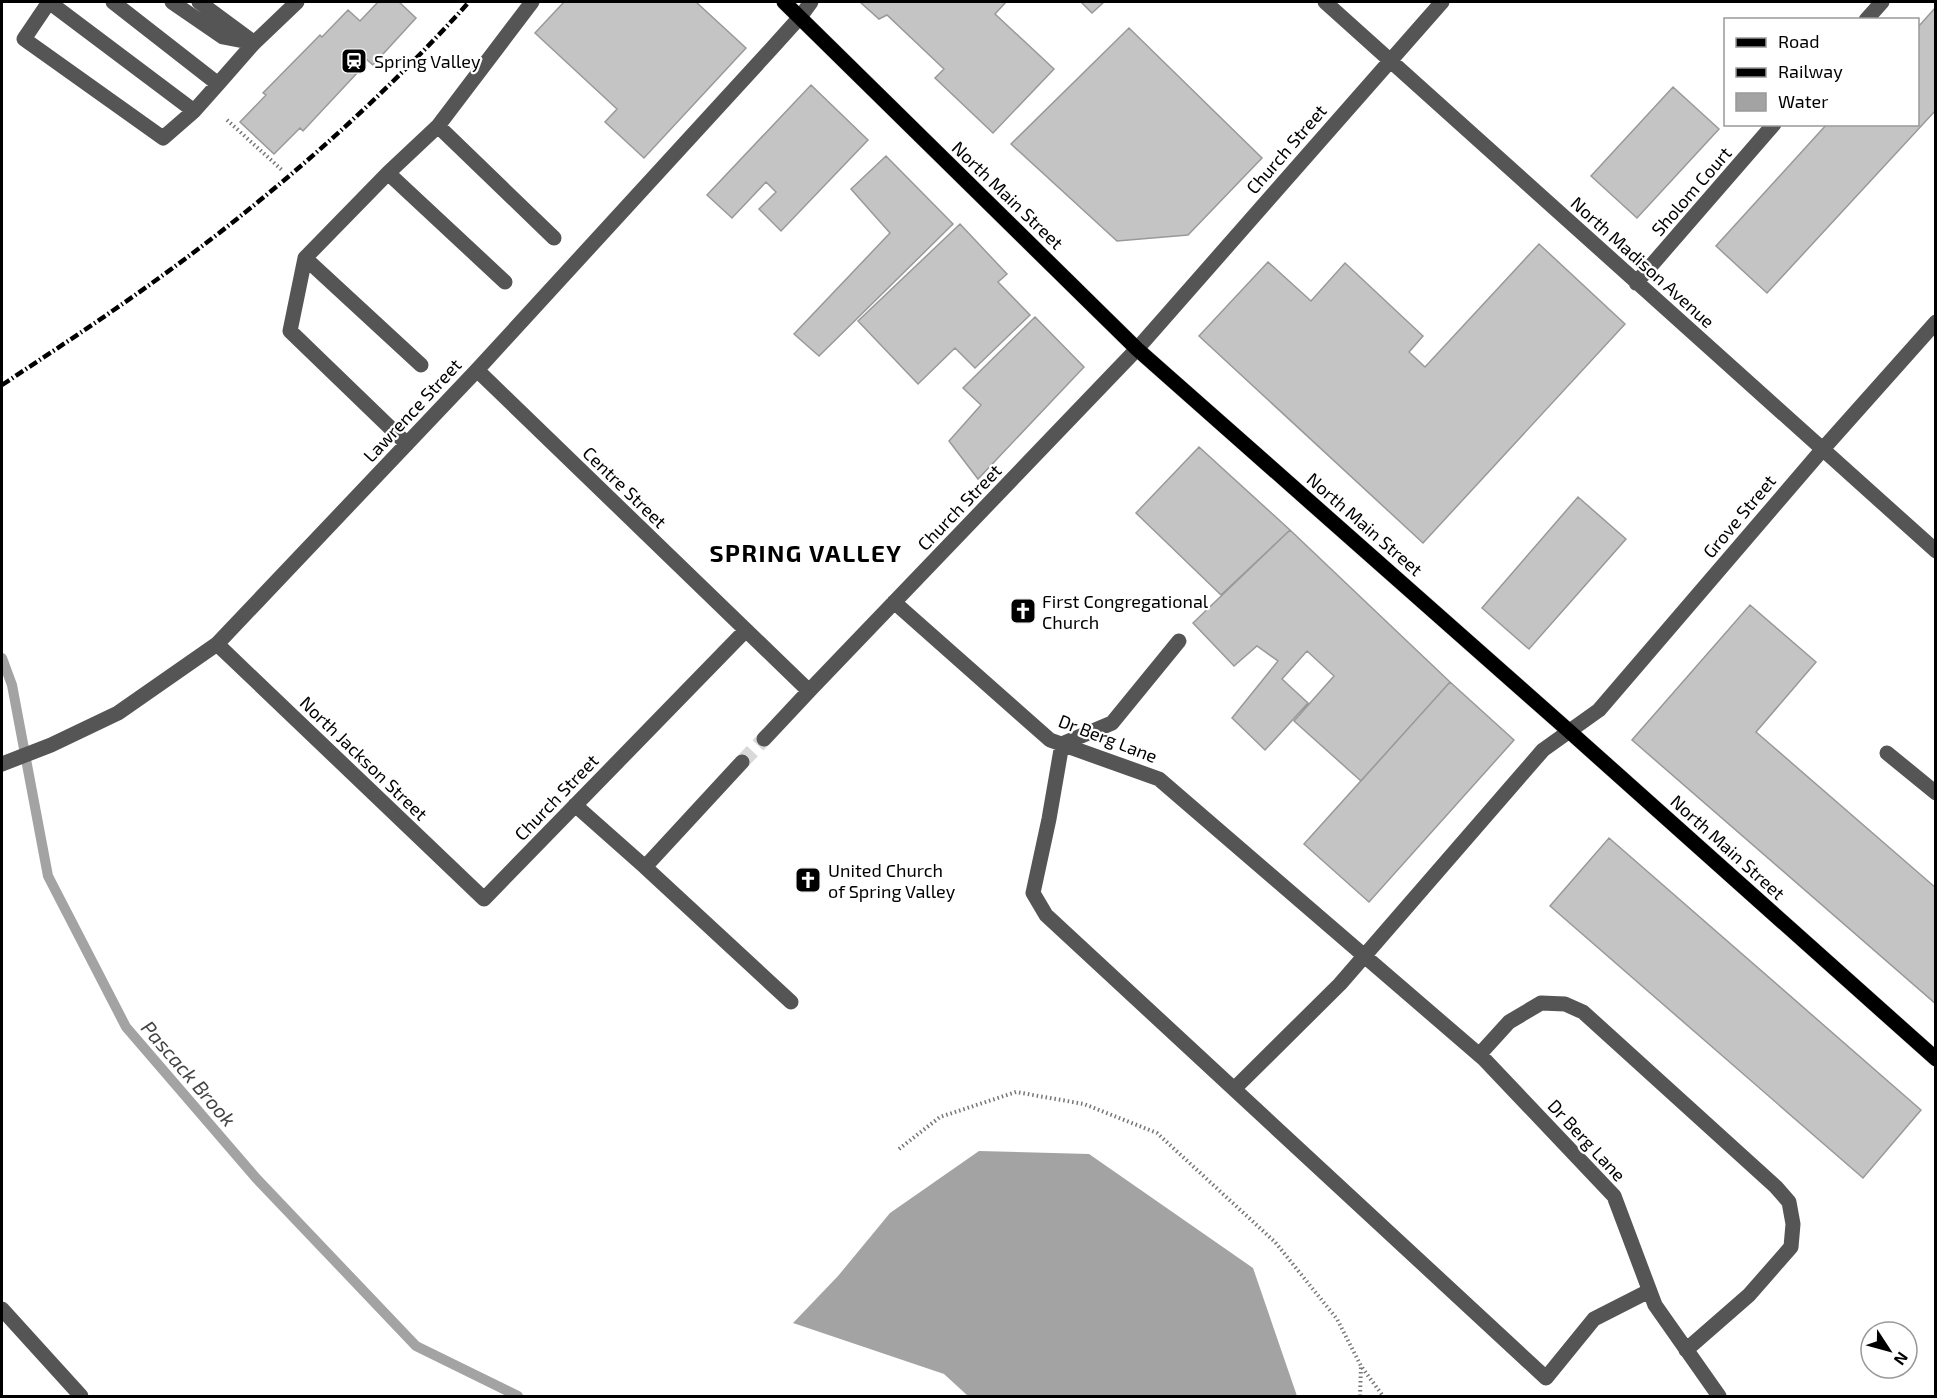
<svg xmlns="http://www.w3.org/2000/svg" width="1937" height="1398" font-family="'Exo 2',sans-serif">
	<rect width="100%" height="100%" fill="#fff"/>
	<path fill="#a3a3a3" d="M979,1151L1089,1154L1253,1268L1297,1396H968L944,1374L793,1323L838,1276L890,1213Z"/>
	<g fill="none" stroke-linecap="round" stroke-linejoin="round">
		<path stroke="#a3a3a3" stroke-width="10" d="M2,658L12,685L48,876L126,1027L256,1178L416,1346L518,1396"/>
	</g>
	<path fill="#c4c4c4" stroke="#999" stroke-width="1.5" d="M378,2H399L416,18L373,65L366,59L355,69L358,72L303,131L300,128L274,154L240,122L266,95L263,93L320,35L322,37L348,10L360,21Z
		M564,2H696L746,48L644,158L605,122L617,109L535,33Z
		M860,2H1006L995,14L1054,69L993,133L935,78L944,69L887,15L879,19Z
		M1081,2H1104L1092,13Z
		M1936,7V110L1767,293L1716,246L1827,124H1918V27Z
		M1129,28L1262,158L1188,235L1117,241L1011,144Z
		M811,85L868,140L781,231L759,209L776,192L766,182L732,218L707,195Z
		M1673,87L1719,129L1637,218L1591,176Z
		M886,156L953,224L819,356L794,334L890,233L851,189Z
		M960,224L1007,274L998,282L1030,315L975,368L955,348L918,384L858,321Z
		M1539,244L1625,324L1423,543L1199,336L1268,262L1311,301L1345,263L1423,336L1409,352L1425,367Z
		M1035,317L1084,367L978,479L949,441L981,405L963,388Z
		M1199,447L1290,530L1221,595L1136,513Z
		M1578,497L1626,539L1529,649L1482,608Z
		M1290,530L1450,682L1361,781L1294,721L1334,676L1307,651L1282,679L1308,703L1265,750L1232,718L1278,661L1257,646L1234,666L1193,623Z
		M1750,605L1816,662L1756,732L1936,888V1004L1632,740Z
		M1450,682L1514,740L1369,902L1304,844Z
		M1609,838L1921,1110L1863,1178L1550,906Z"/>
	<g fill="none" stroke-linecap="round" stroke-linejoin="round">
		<path stroke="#d9d9d9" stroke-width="15" stroke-dasharray="15 8" stroke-linecap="butt" d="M742,762L764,739"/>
		<g stroke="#dbdbdb" stroke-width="16">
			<path id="major" d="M784,2L1137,349L1569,731L1936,1059"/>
		</g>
		<path stroke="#777" stroke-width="4" stroke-dasharray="1.5 3" stroke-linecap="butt" d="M227,120L282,170
			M899,1149L940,1117L1016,1092L1084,1104L1157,1133L1275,1242L1337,1319L1361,1366L1383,1396
			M1360,1396L1361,1367"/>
		<path stroke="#555" stroke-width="15" d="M49,2L24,39L163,138L194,111L218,84
			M49,2L194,111
			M113,2L218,84L254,43L297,2
			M172,2L223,37L254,43
			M199,2L252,41
			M1325,2L1936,551
			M1866,20L1882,2
			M438,126L554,238
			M388,173L505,282
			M305,258L290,331L407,444
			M1636,283L1774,124
			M421,365L305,258L388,173L438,126L532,2
			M477,370L809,691L1137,349L1442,2
			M894,602L1050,740L1159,779L1484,1059L1614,1196L1655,1305L1719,1396
			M1179,641L1112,723L1062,744L1049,819L1033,893L1046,915L1546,1378L1594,1319L1649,1291
			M217,644L484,899L745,631
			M764,739L809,691
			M1887,753L1936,793
			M742,762L645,867L791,1002
			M2,764L51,745L118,713L217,644L477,370L773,47L800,17L811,2
			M575,805L645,867
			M1479,1055L1509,1022L1541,1003L1565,1004L1583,1012L1776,1187L1789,1202L1793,1224L1791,1247L1749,1295L1686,1350
			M1234,1089L1340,984L1543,750L1599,710L1822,450L1936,322
			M2,1309L81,1396"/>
		<use href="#major" stroke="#000" stroke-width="15"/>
		<path stroke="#000" stroke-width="4.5" stroke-dasharray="9 3 1.5 3" stroke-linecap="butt" d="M2,385C47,355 93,325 138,293C256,210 373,109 469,2"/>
	</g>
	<defs>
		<g id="station-square" transform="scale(1.35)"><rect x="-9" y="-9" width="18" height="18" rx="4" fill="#000" stroke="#fff"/><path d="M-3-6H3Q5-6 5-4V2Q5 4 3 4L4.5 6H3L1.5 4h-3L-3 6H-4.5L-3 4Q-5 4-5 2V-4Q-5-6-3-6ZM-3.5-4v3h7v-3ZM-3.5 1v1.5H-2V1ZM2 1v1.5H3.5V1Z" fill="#fff"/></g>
		<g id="church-square" transform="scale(1.35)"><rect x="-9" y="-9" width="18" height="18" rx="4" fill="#000" stroke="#fff"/><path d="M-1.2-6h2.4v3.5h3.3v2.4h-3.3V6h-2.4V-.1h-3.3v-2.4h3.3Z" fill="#fff"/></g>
	</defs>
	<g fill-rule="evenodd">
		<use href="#station-square" x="354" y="61"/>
		<use href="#church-square" x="1023" y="611"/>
		<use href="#church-square" x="808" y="880"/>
	</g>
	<g text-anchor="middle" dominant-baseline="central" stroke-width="4.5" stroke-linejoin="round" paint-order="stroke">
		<g font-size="18" fill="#000" stroke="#fff" text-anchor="start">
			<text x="374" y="61">Spring Valley</text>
			<text x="1042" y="601">First Congregational<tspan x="1042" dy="21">Church</tspan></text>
			<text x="828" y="870">United Church<tspan x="828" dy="21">of Spring Valley</tspan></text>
		</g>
		<g font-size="18" fill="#000" stroke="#fff">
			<text transform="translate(1286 149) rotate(-49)">Church Street</text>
			<text transform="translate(1691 191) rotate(-49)">Sholom Court</text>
			<text transform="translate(1008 195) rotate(44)">North Main Street</text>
			<text transform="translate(1643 262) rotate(42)">North Madison Avenue</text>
			<text transform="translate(412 410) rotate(-47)">Lawrence Street</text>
			<text transform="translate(625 487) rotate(44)">Centre Street</text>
			<text transform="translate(959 507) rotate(-46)">Church Street</text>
			<text transform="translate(1739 516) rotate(-50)">Grove Street</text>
			<text transform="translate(1365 524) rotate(41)">North Main Street</text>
			<text transform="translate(1108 738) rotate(21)">Dr Berg Lane</text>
			<text transform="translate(364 758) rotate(44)">North Jackson Street</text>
			<text transform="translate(556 797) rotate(-46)">Church Street</text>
			<text transform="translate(1728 847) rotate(42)">North Main Street</text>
			<text transform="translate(1587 1140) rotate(47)">Dr Berg Lane</text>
		</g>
		<g font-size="20" font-style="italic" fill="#444" stroke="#fff">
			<text transform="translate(189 1073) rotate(49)">Pascack Brook</text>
		</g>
		<g font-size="24" font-weight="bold" letter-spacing="1.5" fill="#000" stroke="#fff">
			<text x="806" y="552">SPRING VALLEY</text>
		</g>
	</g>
	<rect width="1937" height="1398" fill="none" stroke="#000000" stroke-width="6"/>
	<rect x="1724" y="18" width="195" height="108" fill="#ffffff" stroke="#999999" stroke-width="1.5"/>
	<rect x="1736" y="38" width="30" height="9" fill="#000000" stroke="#999999" stroke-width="1.5"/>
	<text x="1778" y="48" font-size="18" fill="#000000">Road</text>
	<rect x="1736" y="68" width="30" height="9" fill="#000000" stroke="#999999" stroke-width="1.5"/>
	<text x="1778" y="78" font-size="18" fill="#000000">Railway</text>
	<rect x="1736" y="93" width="30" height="18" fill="#a3a3a3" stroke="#999999" stroke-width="1.5"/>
	<text x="1778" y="108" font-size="18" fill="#000000">Water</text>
	<g transform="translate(1889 1350) rotate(126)"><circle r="28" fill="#ffffff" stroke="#999999" stroke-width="1.5"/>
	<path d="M0-4.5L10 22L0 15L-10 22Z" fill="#000000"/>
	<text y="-9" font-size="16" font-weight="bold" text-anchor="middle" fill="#000000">N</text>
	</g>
</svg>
